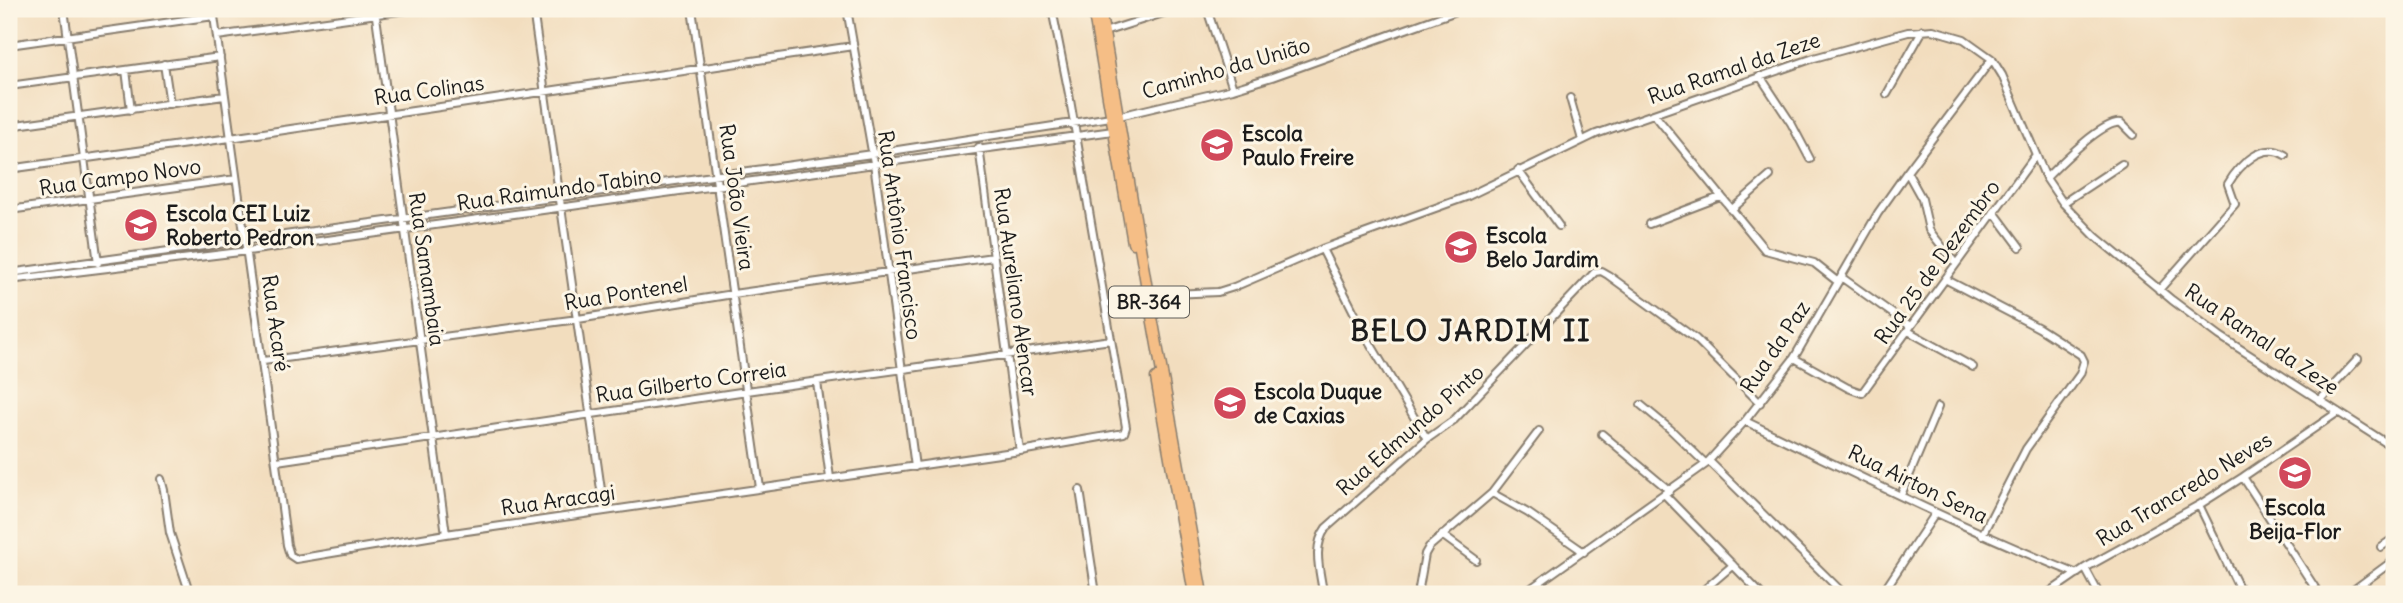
<svg xmlns="http://www.w3.org/2000/svg" width="2403" height="603" font-family="Delius,sans-serif">
	<rect width="100%" height="100%" fill="#fcf5e5"/>
	<filter id="ink" filterUnits="userSpaceOnUse"><feTurbulence type="fractalNoise" baseFrequency=".0143" numOctaves="2"/><feDisplacementMap in="SourceGraphic" scale="14" xChannelSelector="R" yChannelSelector="G"/><feConvolveMatrix kernelMatrix="1 2 1 2 8 2 1 2 1" color-interpolation-filters="sRGB"/></filter>
	<filter id="wash" filterUnits="userSpaceOnUse"><feTurbulence type="fractalNoise" baseFrequency=".00686" numOctaves="4" result="noise"/><feDisplacementMap in="SourceGraphic" scale="28" xChannelSelector="R" yChannelSelector="G"/><feGaussianBlur stdDeviation="1.57" result="paint"/><feColorMatrix in="noise" values="0 0 0 0 0 0 0 0 0 0 0 0 0 0 0 0 0 1.4 0 .05"/><feComposite in="paint" operator="in"/></filter>
	<g filter="url(#wash)">
		<rect width="100%" height="100%" fill="#f2ddbe"/>
	</g>
	<g filter="url(#ink)">
		<g fill="none" stroke-linecap="round" stroke-linejoin="round">
			<g stroke="#877c6d" stroke-width="10">
				<path id="minor" d="M64,9L98,263
					M213,9C237,187 263,366 287,545L290,555L296,559L446,534L1020,451L1124,433L1126,427L1069,94L1052,9
					M375,9L446,534
					M533,9L604,511
					M692,9L760,488
					M847,9L874,163L915,467
					M1207,9L1233,89
					M1104,32L1176,9
					M217,36L414,9
					M9,45L214,16
					M164,64L170,104
					M126,70L131,110
					M1760,76L1791,123L1810,159
					M9,86L220,57
					M1887,94L1923,30
					M1570,98L1582,140
					M1654,114L1765,250L1814,263L1838,282
					M1119,116L1233,89L1272,77L1462,9
					M9,126L224,96
					M979,147L1020,451
					M9,169L230,138L853,46
					M1518,170L1559,226
					M1907,172L1922,199L1929,230L1956,264
					M2046,178C2059,165 2103,120 2121,123L2133,135
					M2063,203L2122,164
					M9,210L236,179
					M1731,210L1770,176
					M1994,212L2020,247
					M1649,224L1720,197
					M1322,249L1367,338L1427,439
					M9,273L872,154L1111,117
					M1841,277L1910,326
					M1945,279L2039,328L2081,355L2084,361L2080,374L2026,449L1982,535
					M9,280L248,251L1113,131
					M2159,290L2235,204L2228,184C2239,165 2263,141 2285,155
					M1148,295L1218,292L1234,287L1322,249L1466,197L1596,134L1814,58L1908,32L1933,30L1964,39L1992,59L2002,75L2046,178L2063,203L2095,236L2172,300L2220,336L2394,448
					M1106,304L1142,299
					M1908,331L1973,367
					M1794,358L1848,388L1862,393L2035,156
					M263,361L578,319L733,294L993,257
					M817,382L830,478
					M2320,400L2358,359
					M1641,405L1670,429L1706,464
					M1745,421C1855,474 1964,529 2077,574
					M1602,434L1670,491
					M2385,441L2394,435
					M277,461L747,391L1111,340
					M1709,461L1844,594
					M2243,477L2319,594
					M161,479L164,490L170,533L190,594
					M1080,490L1096,594
					M1492,493L1528,513L1584,552
					M1664,494L1761,594
					M1901,495L1938,407
					M2199,505L2242,594
					M1442,535L1476,560
					M2381,547L2394,538
					M2085,568L2099,594
					M1323,592C1320,571 1312,547 1326,528L1427,439L1454,420L1595,272L1601,271L1608,275L1696,339L1760,403
					M1315,594L1323,592L1338,594
					M1418,594L1425,554L1429,547L1492,493L1539,431
					M1523,594L1706,464L1745,421L1794,358L1878,213L1907,172L1992,59
					M1699,594L1733,565
					M1882,594L1935,514
					M2047,594L2085,568L2199,505L2243,477L2338,412
					M2348,594L2394,560"/>
			</g>
			<g stroke="#877c6d" stroke-width="13">
				<path id="highway" d="M1093,9L1133,243
					M1100,9L1148,295L1202,594
					M1156,378L1194,594"/>
			</g>
			<use href="#minor" stroke="#fff" stroke-width="6"/>
			<use href="#highway" stroke="#f5be86" stroke-width="10"/>
		</g>
	</g>
	<defs>
		<g id="school-disc" transform="scale(1.75)"><circle r="9.5" fill="#d1495b" stroke="#fcf5e5"/><path d="M0-5L7-2L0 1L-7-2ZM-4 1L0 2.5L4 1V4Q0 6-4 4Z" fill="#fff"/></g>
	</defs>
	<g fill-rule="evenodd">
		<use href="#school-disc" x="1217" y="145"/>
		<use href="#school-disc" x="141" y="225"/>
		<use href="#school-disc" x="1461" y="247"/>
		<use href="#school-disc" x="1230" y="403"/>
		<use href="#school-disc" x="2295" y="473"/>
	</g>
	<g text-anchor="middle" dominant-baseline="central" stroke-width="6" stroke-linejoin="round" paint-order="stroke">
		<rect fill="#fcf5e5" stroke="#5f5d58" stroke-width="2" x="1109" y="286.5" width="80" height="31" rx="5"/>
		<g font-size="19" font-weight="bold" fill="#1c1c1c">
			<text x="1149" y="302">BR-364</text>
		</g>
		<g font-size="21" fill="#1c1c1c" stroke="#fcf5e5">
			<text transform="translate(1226 68) rotate(-16)">Caminho da União</text>
			<text transform="translate(1734 68) rotate(-19)">Rua Ramal da Zeze</text>
			<text transform="translate(429 90) rotate(-8)">Rua Colinas</text>
			<text transform="translate(120 177) rotate(-8)">Rua Campo Novo</text>
			<text transform="translate(559 189) rotate(-8)">Rua Raimundo Tabino</text>
			<text transform="translate(737 197) rotate(82)">Rua João Vieira</text>
			<text transform="translate(900 235) rotate(82)">Rua Antônio Francisco</text>
			<text transform="translate(1937 262) rotate(-54)">Rua 25 de Dezembro</text>
			<text transform="translate(427 269) rotate(82)">Rua Samambaia</text>
			<text transform="translate(1016 292) rotate(82)">Rua Aureliano Alencar</text>
			<text transform="translate(626 293) rotate(-9)">Rua Pontenel</text>
			<text transform="translate(276 323) rotate(82)">Rua Acaré</text>
			<text transform="translate(2262 339) rotate(34)">Rua Ramal da Zeze</text>
			<text transform="translate(1775 347) rotate(-56)">Rua da Paz</text>
			<text transform="translate(691 382) rotate(-8)">Rua Gilberto Correia</text>
			<text transform="translate(1410 430) rotate(-41)">Rua Edmundo Pinto</text>
			<text transform="translate(1918 484) rotate(26)">Rua Airton Sena</text>
			<text transform="translate(2184 489) rotate(-31)">Rua Trancredo Neves</text>
			<text transform="translate(558 500) rotate(-8)">Rua Aracagi</text>
		</g>
		<g font-size="21" font-weight="bold" fill="#1c1c1c" stroke="#fcf5e5" text-anchor="start">
			<text x="1242" y="133">Escola<tspan x="1242" dy="24">Paulo Freire</tspan></text>
			<text x="166" y="213">Escola CEI Luiz<tspan x="166" dy="24">Roberto Pedron</tspan></text>
			<text x="1486" y="235">Escola<tspan x="1486" dy="24">Belo Jardim</tspan></text>
			<text x="1254" y="391">Escola Duque<tspan x="1254" dy="24">de Caxias</tspan></text>
			<text x="2295" y="507" text-anchor="middle">Escola<tspan x="2295" dy="24">Beija-Flor</tspan></text>
		</g>
		<g font-size="28" font-weight="bold" letter-spacing="2" fill="#1c1c1c" stroke="#fcf5e5">
			<text x="1471" y="331">BELO JARDIM II</text>
		</g>
	</g>
	<rect width="2403" height="603" fill="none" stroke="#fcf5e5" stroke-width="35"/>
</svg>
